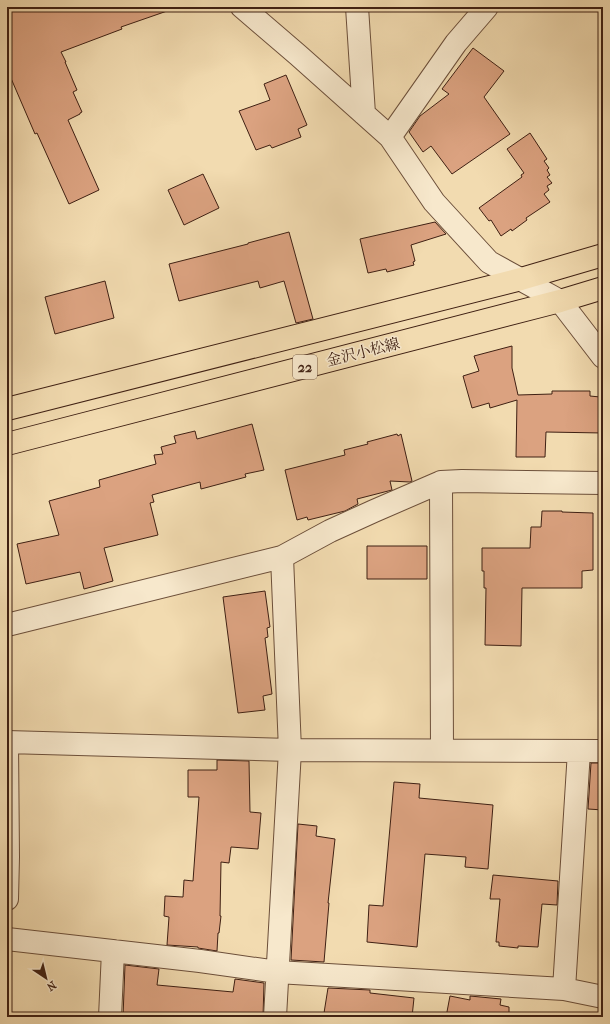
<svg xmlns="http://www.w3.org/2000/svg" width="610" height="1024" font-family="'IM FELL French Canon','Noto Serif JP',serif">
	<rect width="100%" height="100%" fill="#f2dbb0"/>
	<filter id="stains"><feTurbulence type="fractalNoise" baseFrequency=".005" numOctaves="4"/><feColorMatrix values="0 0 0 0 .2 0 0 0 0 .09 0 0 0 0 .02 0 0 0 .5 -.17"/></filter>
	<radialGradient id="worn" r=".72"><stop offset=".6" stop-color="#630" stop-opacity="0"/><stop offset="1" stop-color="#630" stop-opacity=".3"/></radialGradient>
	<path fill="#dba280" stroke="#3f2013" d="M7,7H170V10L121,27L122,29L61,52L66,62H65L77,90L73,92L82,112L80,113V114L68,120L99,190L69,204L37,133L35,134L7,69Z
		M473,48L504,71L484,97L510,134L452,174L431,146L423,152L409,132L420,116L449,94L442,89Z
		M286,75L307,125L298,129L301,137L272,148L270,145L256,150L239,111L270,100L264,84Z
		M530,133L547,159L544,161L549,168L547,170L550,175L547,177L552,183L547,186L549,190L544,194L550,202L526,218L527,220L512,231L511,229L501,236L491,220L489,221L479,208L522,177L521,175L524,173L507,149Z
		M203,174L219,208L184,225L168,190Z
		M435,222L446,234L411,245L415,261L413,262L414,265L387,272L386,269L368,273L360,239Z
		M289,232L313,319L296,323L284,281L260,288L258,281L179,301L169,264L248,244V243Z
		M105,281L114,318L55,334L45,297Z
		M512,346V368L518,395L552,394V391H590V396L600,397L599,412H603V433L546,432L545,457H516L517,400L490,408L489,403L472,408L463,376L479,371L474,356Z
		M252,424L264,470L245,474L246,477L201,489L200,482L152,495L154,502L150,503L158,535L104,548L113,581L84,589L80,572L26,584L17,544L59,535L49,501L100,487L99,480L156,464L154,455L163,454L161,447L176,443L174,436L195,431L197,439Z
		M397,434L398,436L401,434L412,481L410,482L390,481L392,490L357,499L358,504L345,511L308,520L307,517L297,520L285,470L345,455L344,450L368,444L367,442Z
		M542,511H562V512L593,513V570L582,571V588H522L521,646L485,645L486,588H484V571H482V548H530L531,527H541Z
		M367,546H427V579H367Z
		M265,591L270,627L267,628L268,637L265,638L272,694L263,696L265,710L238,713L223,597Z
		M217,760L249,761L250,812L261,813L258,849L231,847L229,863L221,862L220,916H221L219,933H218L217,951L198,948V947L167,945L169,917L164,916L165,896L183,897L184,880L193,881L199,797H188V770H217Z
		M591,763H603V810L588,809Z
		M394,782L420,784L419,798L493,805L488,869L465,867L466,857L425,854L417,947L367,942L369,905L383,906Z
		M298,824L317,826L316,836L335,839L328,903H329L324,962L291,960Z
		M493,875L558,881L557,905L542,904L538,947L518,946V948L499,946V942H496L500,899H490Z
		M125,965L159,969L157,985L233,992L235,979L264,983L263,1017H123Z
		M328,988L370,990V993L414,998L412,1017H348L324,1013Z
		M450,996L470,1000V996L501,999L500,1005L509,1007V1017H446Z"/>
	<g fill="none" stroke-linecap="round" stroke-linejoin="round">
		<g stroke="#6c4f3a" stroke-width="24">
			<path id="minor" d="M242,7L298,55L390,137L434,202L489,262L560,301L603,357
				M357,7L364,114
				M390,137L456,43L487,7
				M441,482L442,750
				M7,625L282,557L330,531L374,511L441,482L462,481L603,483
				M7,742L290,750L603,751
				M7,899L8,857L7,742
				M7,939L200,961L277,972L564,989L603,997
				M564,989L579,751
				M110,1017L113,951
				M275,1017L290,750L282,557"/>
		</g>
		<g stroke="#3f2013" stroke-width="24">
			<path id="major" d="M7,409L521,279L603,255
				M7,444L560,301L603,288"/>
		</g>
		<use href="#minor" stroke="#f7e8cc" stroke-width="22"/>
		<use href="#major" stroke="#f2dbb0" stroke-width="22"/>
	</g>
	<g text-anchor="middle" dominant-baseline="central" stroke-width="3" stroke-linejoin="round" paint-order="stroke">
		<rect fill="#f7e8cc" stroke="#765c4a" stroke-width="1" x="293" y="355" width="24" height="24" rx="3"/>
		<g font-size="14" font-weight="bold" fill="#3f2013">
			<text x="305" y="367">22</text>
		</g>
		<g font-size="15" fill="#3f2013" stroke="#f7e8cc">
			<text transform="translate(363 352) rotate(-14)">金沢小松線</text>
		</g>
	</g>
	<rect width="610" height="1024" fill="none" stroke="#f2dbb0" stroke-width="24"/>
	<rect x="8" y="8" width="594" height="1008" fill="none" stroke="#3f2013" stroke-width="2"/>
	<rect x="12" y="12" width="586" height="1000" fill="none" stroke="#3f2013"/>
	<g transform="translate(46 978) rotate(145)" stroke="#f7e8cc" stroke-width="3" paint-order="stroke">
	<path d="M0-3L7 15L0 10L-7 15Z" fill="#3f2013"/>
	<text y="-6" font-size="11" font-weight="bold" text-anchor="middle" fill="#3f2013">N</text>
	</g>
	<rect width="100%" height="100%" filter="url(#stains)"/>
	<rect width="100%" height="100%" fill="url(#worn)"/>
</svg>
